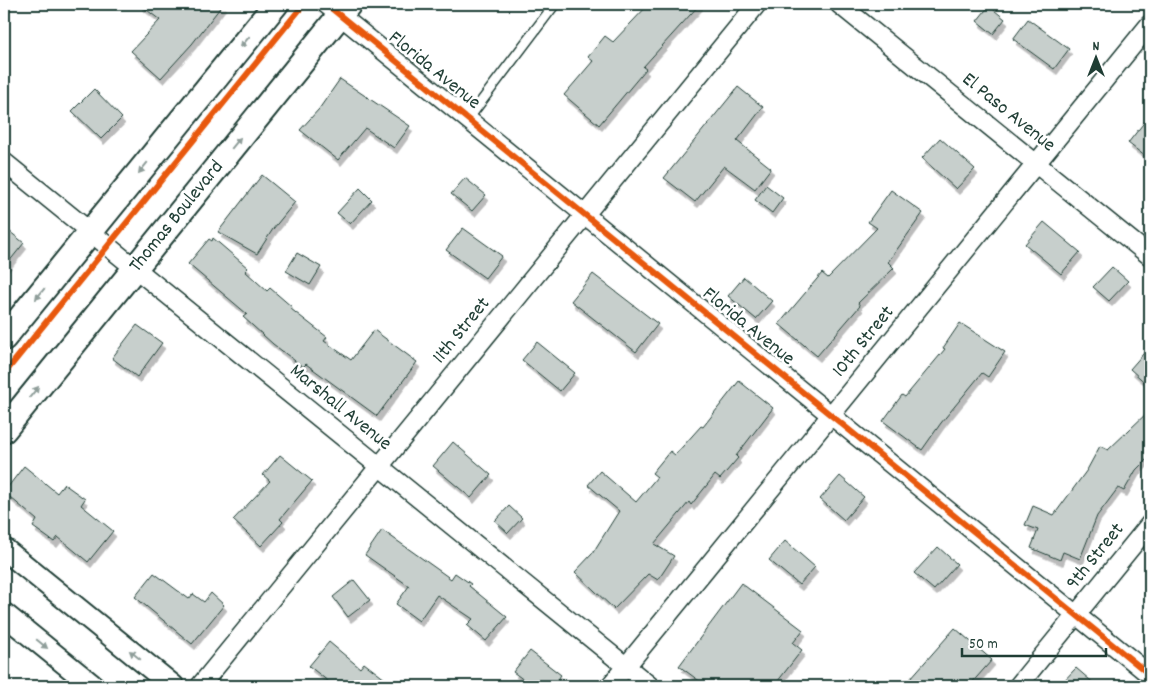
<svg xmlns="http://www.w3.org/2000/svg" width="1154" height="690" font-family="Dekko,sans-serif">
	<defs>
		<filter id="shadow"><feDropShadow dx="3" dy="5.5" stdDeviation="0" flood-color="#0004"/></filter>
	</defs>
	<rect width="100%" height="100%" fill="#fff"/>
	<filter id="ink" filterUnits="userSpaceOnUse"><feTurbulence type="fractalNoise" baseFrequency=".02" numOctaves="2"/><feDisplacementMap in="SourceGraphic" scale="10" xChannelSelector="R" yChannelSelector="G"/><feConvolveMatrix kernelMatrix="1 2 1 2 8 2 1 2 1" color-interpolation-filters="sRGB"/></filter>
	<g filter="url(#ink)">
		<path fill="#c7cfcc" stroke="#1f3d34" filter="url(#shadow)" d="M139,4H223L192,44L161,78L131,51L160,20Z
			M649,4H700L643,67L646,69L599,125L564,95L593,61L588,57L605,36L613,42Z
			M989,6L1005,19L993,34L977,21Z
			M1028,19L1069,49L1054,69L1013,39Z
			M340,79L410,126L394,148L365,128L338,160L300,130L319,109Z
			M738,87L763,107L737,141L771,168L755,189L724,166L695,202L664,178Z
			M94,89L122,118L101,139L72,111Z
			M1150,115V160L1128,143Z
			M940,138L975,169L956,189L922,158Z
			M262,175L295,202L273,229L257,254L218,232Z
			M465,178L486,195L472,211L451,194Z
			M766,185L783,198L772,213L755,200Z
			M360,188L372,200L350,224L337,213Z
			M891,190L923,213L888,262L894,268L858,303L860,306L817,356L779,324L822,273L828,278L877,228L868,222Z
			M1044,222L1080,252L1061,274L1025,244Z
			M4,227L24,243L4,268Z
			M463,228L502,256L485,278L446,250Z
			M213,238L248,268L245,271L267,291L270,288L292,307L291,309L327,337L324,341L351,360L374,330L417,362L377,416L306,364L303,367L273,344L243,317L247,314L188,264L209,239L212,241Z
			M297,253L321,267L310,285L286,271Z
			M1112,267L1128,281L1109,301L1093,287Z
			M593,274L658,324L636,352L571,301Z
			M744,277L772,301L756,319L728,296Z
			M960,323L1005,352L988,377L982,373L941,423L922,450L883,421L902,395L905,397L945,349L943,348Z
			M137,325L162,343L137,377L112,358Z
			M537,342L575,373L560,391L522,360Z
			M1150,346V387L1130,369Z
			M739,381L773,408L736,456L738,458L720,479L715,475L691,505L689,502L654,544L674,556L658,580L648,574L614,609L575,572L592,554L619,511L588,485L600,471L636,502L657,477L652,473L670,451L675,455L701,426L703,427Z
			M1150,410V456L1136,470L1124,491L1118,488L1097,516L1080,559L1063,552L1060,560L1031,548L1038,530L1025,525L1033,506L1054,515L1087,470L1100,446L1108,450Z
			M453,442L491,475L471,498L433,466Z
			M280,455L312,481L280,519L283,522L261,546L233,520L270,481L263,475Z
			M24,466L57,493L64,484L85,499L81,505L113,531L88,562L58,537L54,542L33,527L37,520L4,492Z
			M840,476L864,497L844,520L820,499Z
			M509,506L522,518L508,533L495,521Z
			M382,530L451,579L455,573L471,584L469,586L507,617L486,641L467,625L473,619L437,595L419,621L396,604L409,586L365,555Z
			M785,541L815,567L799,585L769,560Z
			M938,547L957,564L934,590L914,573Z
			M154,573L189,599L193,594L204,602L211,593L224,605L192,644L135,597Z
			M354,580L370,600L348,617L333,597Z
			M741,583L803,630L793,643L802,650L774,686H706L679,666Z
			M955,628L992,660L969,686H918L910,679Z
			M329,642L360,668L364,663L394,686H354L347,680L342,686H334L309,666Z
			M530,651L561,675L553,686H532L513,672Z
			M1076,668L1097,686H1059Z"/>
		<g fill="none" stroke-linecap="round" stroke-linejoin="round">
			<g stroke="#1f3d34" stroke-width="12">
				<path id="service" d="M468,119L555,4"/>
			</g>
			<g stroke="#1f3d34" stroke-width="21">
				<path id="minor" d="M326,4L1150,675
					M839,4L1150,256
					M4,162L650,686
					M200,686L757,4
					M610,686L1150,24
					M1018,686L1150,524"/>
			</g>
			<g stroke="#1f3d34" stroke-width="25">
				<path id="tertiary" d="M4,549L173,686
					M4,614L93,686"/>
			</g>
			<g stroke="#1f3d34" stroke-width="28">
				<path id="secondary" d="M4,338L276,4
					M4,430L349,4"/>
			</g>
			<use href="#service" stroke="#fff" stroke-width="9"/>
			<use href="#minor" stroke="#fff" stroke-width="18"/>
			<use href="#tertiary" stroke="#fff" stroke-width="21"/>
			<use href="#secondary" stroke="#fff" stroke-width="24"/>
			<g stroke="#fff" stroke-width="9">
				<path id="cycleway" d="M326,4L1150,675
					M4,374L304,4"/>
			</g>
			<use href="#cycleway" stroke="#e8590c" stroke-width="6"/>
		</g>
		<defs><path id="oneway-solid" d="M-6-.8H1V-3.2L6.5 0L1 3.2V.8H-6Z" transform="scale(1.25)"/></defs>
		<g fill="#8f9e9a">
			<use href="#oneway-solid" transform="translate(245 42) rotate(129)"/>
			<use href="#oneway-solid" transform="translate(236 143) rotate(-51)"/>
			<use href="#oneway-solid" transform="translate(143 168) rotate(129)"/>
			<use href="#oneway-solid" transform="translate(40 294) rotate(129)"/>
			<use href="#oneway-solid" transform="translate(34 392) rotate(-51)"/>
			<use href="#oneway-solid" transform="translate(42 644) rotate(39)"/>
			<use href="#oneway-solid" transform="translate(135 655) rotate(-141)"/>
		</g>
	</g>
	<g text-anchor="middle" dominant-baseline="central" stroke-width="5" stroke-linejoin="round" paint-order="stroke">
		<g font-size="20" fill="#1f3d34" stroke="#fff">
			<text transform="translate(434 71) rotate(39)">Florida Avenue</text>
			<text transform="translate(1008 113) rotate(39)">El Paso Avenue</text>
			<text transform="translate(177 217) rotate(-51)">Thomas Boulevard</text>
			<text transform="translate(748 327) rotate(39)">Florida Avenue</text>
			<text transform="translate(462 331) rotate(-51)">11th Street</text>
			<text transform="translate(864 342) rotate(-51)">10th Street</text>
			<text transform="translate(340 408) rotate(39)">Marshall Avenue</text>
			<text transform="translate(1096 557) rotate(-51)">9th Street</text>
		</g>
	</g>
	<rect width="1154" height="690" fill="none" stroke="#fff" stroke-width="20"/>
	<rect x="10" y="10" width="1134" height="670" fill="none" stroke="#1f3d34" stroke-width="2" filter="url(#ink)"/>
	<g transform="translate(1096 58)" stroke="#ffffff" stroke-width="4" paint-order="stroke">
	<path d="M0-4L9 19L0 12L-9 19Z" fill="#1f3d34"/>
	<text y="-8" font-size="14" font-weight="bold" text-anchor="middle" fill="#1f3d34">N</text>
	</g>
	<path d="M962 648v8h144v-8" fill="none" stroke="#1f3d34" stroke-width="2.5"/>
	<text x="969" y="648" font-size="15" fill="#1f3d34" stroke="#ffffff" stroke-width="4" paint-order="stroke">50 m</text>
</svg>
